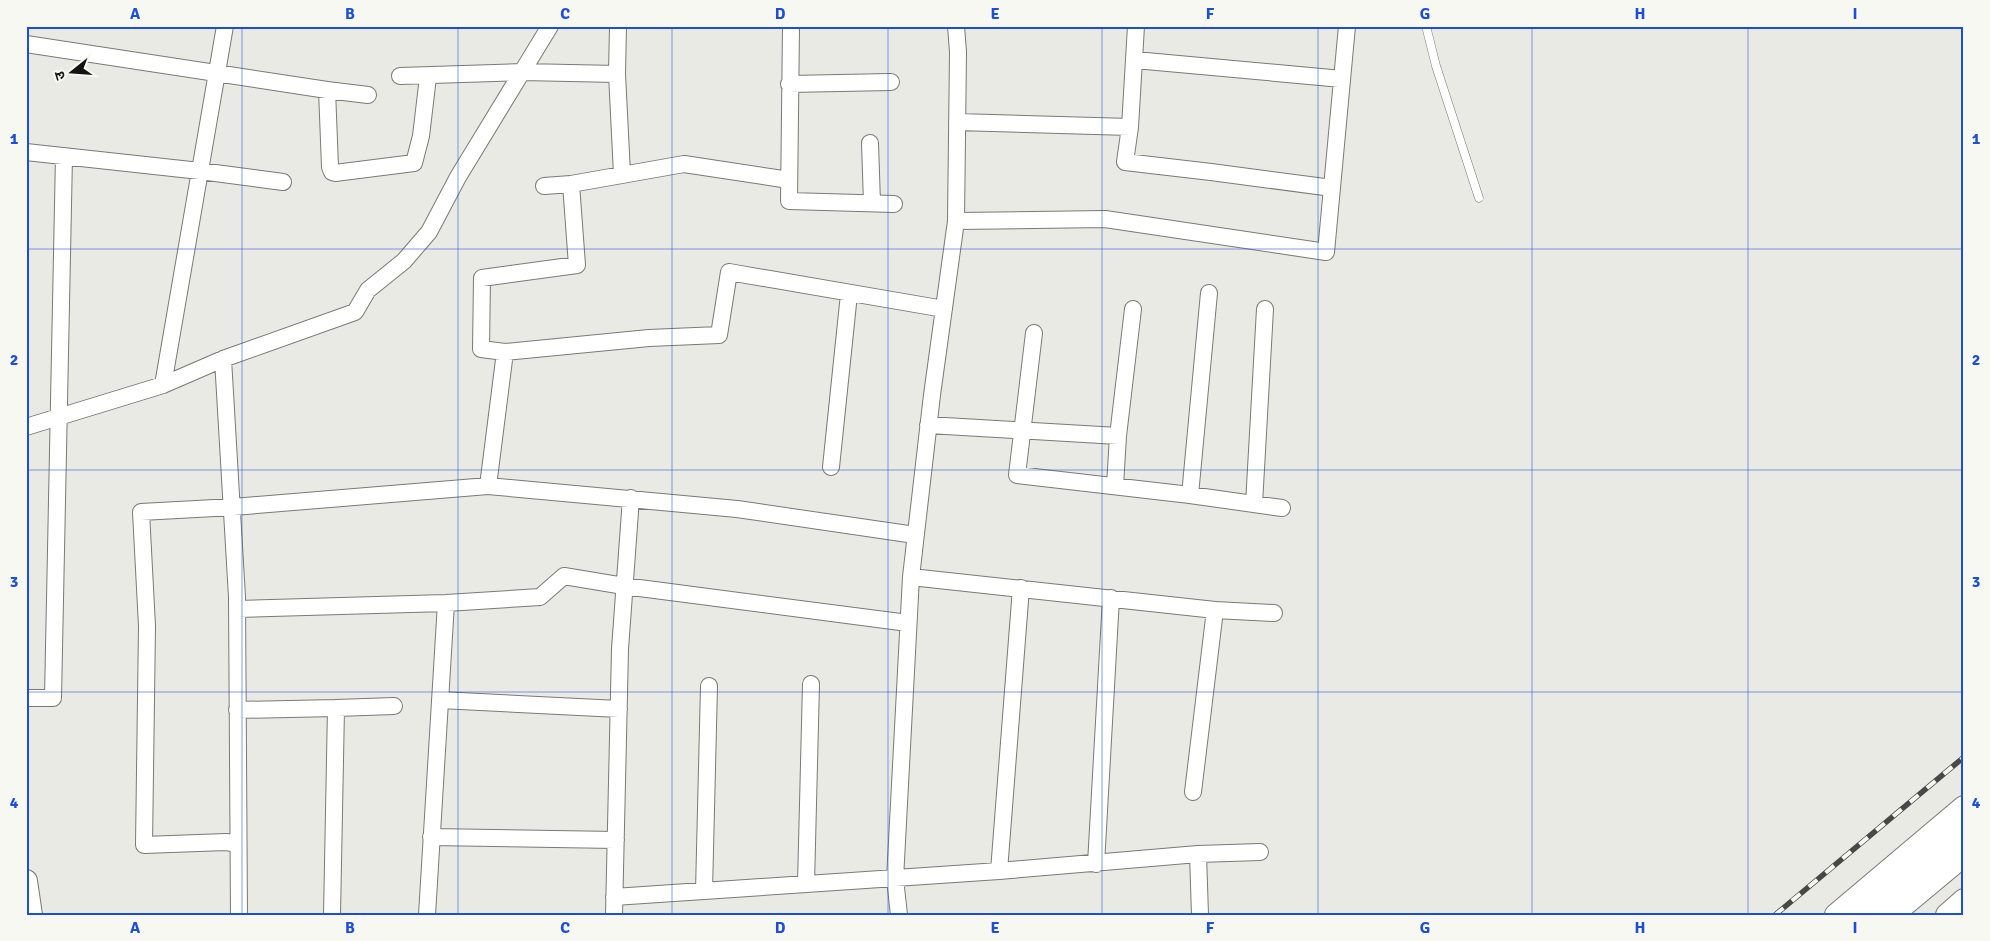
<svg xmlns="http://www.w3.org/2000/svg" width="1990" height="941" font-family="Signika,'Noto Sans Devanagari',sans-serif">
	<rect width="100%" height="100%" fill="#eaeae5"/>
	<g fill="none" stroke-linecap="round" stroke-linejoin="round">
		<g stroke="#797a75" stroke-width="9">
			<path id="lane" d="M1426,26L1436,66L1479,198"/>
		</g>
		<g stroke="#797a75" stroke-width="18">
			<path id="street" d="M618,26L617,74L622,174
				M791,26L789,201L894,204
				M1136,26L1130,127L1125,162L1211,172L1332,188
				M26,44L327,90L330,167L332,172L335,173L414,163L421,136L428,77
				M1135,60L1342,79
				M400,76L522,72L617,74
				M789,84L891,82
				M327,90L368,95
				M957,122L1130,127
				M870,143L872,203
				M26,152L200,171L283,182
				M571,184L684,164L789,180
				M544,186L571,184L577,265L482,278L481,349L505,352L649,338L719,335L729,272L944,309
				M956,221L1105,219L1326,252L1347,26
				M1034,333L1017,475L1190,495L1282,508
				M223,359L237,597L239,915
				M163,385L225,26
				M928,425L1118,436
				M26,427L163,385L223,359L355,312L368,290L404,261L429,232L458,177L550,26
				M831,467L849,294
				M488,486L505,352
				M1115,486L1118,436L1133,309
				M1190,495L1209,293
				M1254,504L1265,309
				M911,577L1215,610L1193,792
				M237,609L446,603L540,597L564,576L624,586L908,623
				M1215,610L1274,613
				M26,698H53L64,156
				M440,700L619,709
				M336,708L394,706
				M237,710L336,708L332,915
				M431,837L616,840
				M238,844L226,842L144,845L147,626L141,512L233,507L488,486L737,509L915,535
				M1198,854L1200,915
				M1096,864L1111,598
				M999,871L1021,588
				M806,884L811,684
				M704,891L709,686
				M614,897L999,871L1198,854L1260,852
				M427,915L446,603
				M614,915L620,649L631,498
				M899,915L895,879L911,577L932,395L956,221L958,52L956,26"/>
		</g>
		<g stroke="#797a75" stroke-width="24">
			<path id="secondary" d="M26,881L31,915
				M1836,915L1964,807
				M1864,915L1964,829
				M1892,915L1964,855
				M1947,915L1964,900"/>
		</g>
		<use href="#lane" stroke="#fff" stroke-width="8"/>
		<use href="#street" stroke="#fff" stroke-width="16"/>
		<use href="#secondary" stroke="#fff" stroke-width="22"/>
		<g stroke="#484846" stroke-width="5.5">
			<path id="rail" d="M1775,915L1964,757"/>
		</g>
		<use href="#rail" stroke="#f7f8f2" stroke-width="4" stroke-dasharray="11" stroke-linecap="butt"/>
	</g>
	<path fill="none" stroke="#1d4ed8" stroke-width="1" stroke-opacity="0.55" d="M242,26V915M458,26V915M672,26V915M888,26V915M1102,26V915M1318,26V915M1532,26V915M1748,26V915M26,249H1964M26,470H1964M26,692H1964"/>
	<rect width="1990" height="941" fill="none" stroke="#f7f8f2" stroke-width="55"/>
	<g transform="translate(72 72) rotate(253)" stroke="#f7f8f2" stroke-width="4" paint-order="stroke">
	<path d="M0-4L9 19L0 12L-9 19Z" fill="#131311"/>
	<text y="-8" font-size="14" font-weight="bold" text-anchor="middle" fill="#131311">उ</text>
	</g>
	<rect x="28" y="28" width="1934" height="886" fill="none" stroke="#1d4ed8" stroke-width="2"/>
	<g font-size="16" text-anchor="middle" font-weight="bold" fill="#1d4ed8">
		<text x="135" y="19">A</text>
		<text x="350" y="19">B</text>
		<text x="565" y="19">C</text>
		<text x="780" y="19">D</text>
		<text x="995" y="19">E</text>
		<text x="1210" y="19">F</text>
		<text x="1425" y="19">G</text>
		<text x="1640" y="19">H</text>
		<text x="1855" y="19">I</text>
		<text x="14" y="144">1</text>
		<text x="1976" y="144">1</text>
		<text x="14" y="365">2</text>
		<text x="1976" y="365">2</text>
		<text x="14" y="587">3</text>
		<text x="1976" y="587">3</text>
		<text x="14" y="808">4</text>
		<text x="1976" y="808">4</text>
		<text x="135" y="933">A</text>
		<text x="350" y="933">B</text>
		<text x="565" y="933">C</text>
		<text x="780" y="933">D</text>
		<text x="995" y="933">E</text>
		<text x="1210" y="933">F</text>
		<text x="1425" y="933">G</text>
		<text x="1640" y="933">H</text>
		<text x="1855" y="933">I</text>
	</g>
</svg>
